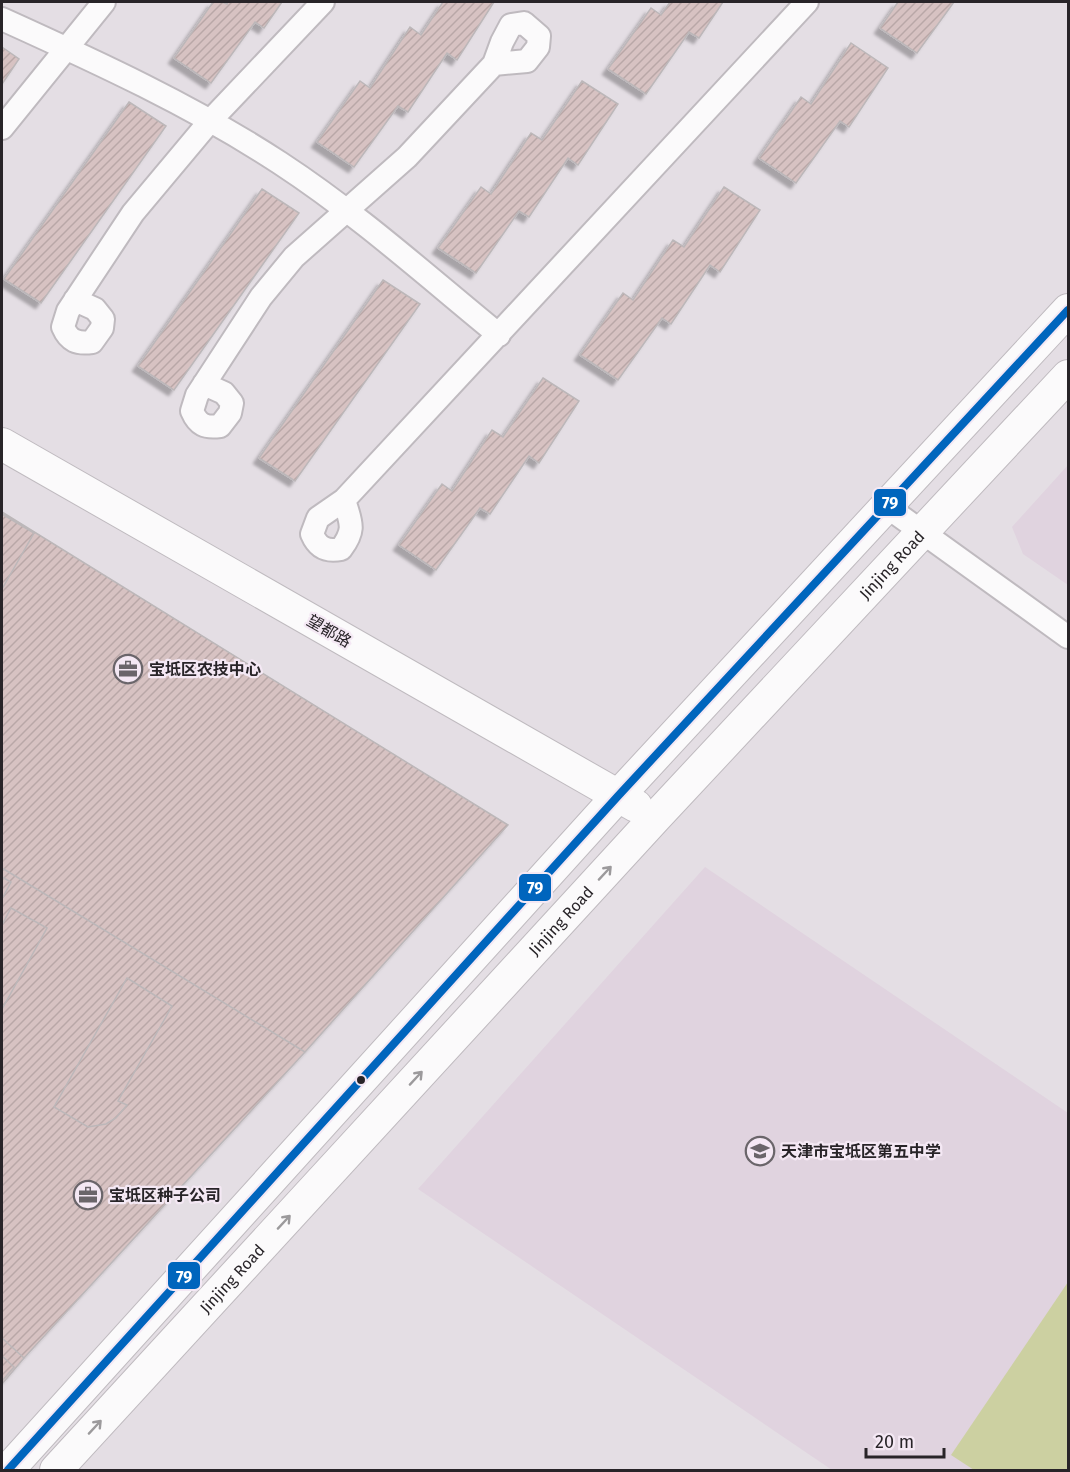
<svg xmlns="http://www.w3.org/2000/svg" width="1070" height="1472" font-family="'Fira Sans','Noto Sans SC',sans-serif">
	<defs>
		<pattern id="building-hatch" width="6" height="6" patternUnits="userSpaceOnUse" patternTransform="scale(1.5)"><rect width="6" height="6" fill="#d7c2c2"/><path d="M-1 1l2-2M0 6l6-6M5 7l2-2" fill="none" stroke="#b9a7a7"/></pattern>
		<filter id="shadow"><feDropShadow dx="-5.5" dy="5.5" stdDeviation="1.5" flood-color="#0004"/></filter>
	</defs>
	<rect width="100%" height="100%" fill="#e4dee4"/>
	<path fill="#e0d3df" d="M1068,465V585L1023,554L1012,527Z
		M705,867L1068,1113V1470H832L418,1189Z"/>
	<path fill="#ccd0a1" d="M1068,1282V1470H974L951,1455Z"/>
	<path fill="url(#building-hatch)" stroke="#bcb7b9" stroke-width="1.5" filter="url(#shadow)" d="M213,2H222L227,4L228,2H282L264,28L255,22L211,83L174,58Z
		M443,2H494L457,60L447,53L408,112L398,106L354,167L317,142L360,81L370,88L410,27L421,35Z
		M670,2H723L699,38L689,32L646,94L608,69L651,8L661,15Z
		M898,2H954L917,53L880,28Z
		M851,43L888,68L849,127L840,121L796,183L759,158L801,97L811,104Z
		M2,47L19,59L2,84Z
		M582,81L618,104L578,165L568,158L529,217L519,211L476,273L438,248L481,187L491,194L531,133L542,140Z
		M129,102L166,126L41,303L4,279Z
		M724,187L760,210L720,272L710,265L671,324L662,318L618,380L580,355L623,293L633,300L673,240L684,247Z
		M262,189L299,213L174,390L138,366Z
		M383,280L420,304L295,481L259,458Z
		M543,378L579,401L539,463L529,456L490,514L480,508L436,570L399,545L442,484L452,491L492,430L503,437Z
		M2,512L508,825L305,1052L2,868Z
		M2,514L34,533L2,589Z
		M2,868L305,1052L24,1358L2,1338Z
		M2,877L11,882L2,899Z
		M11,908L47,928L2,1009V925Z
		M127,978L172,1006L118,1101L127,1105L116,1118L106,1124L88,1127L54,1107Z
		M2,1338L24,1358L2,1384Z
		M2,1356L14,1367L2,1381Z"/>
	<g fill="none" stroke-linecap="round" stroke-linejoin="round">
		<g stroke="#bfbabf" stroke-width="26">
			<path id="street" d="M2,19C97,62 193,106 280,163C358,214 428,277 499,335
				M2,128L104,2
				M75,300L95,309L103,319L102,328L92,342C77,344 69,341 63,327L68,311L133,213L210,121L323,2
				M204,384L224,393L232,403L230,413L220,426C205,428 198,425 192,411L197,395L261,297L294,257L407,157L494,64L502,42L511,25L524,23L539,36L538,47L527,61L494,64
				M344,500C351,523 356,529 341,549C326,552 318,548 312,534L318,518L344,500L807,2
				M886,506L1068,637"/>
		</g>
		<g stroke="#bfbabf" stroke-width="34">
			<g id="secondary">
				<path d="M2,444L636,806"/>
				<path d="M8,1470L618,796L1068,310"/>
				<path id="s1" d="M56,1470L656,817L1068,376"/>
			</g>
		</g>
		<use href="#street" stroke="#fbfafb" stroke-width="22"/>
		<use href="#secondary" stroke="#fbfafb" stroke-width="32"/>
		<g stroke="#f4e8f4" stroke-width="12">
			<path id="bus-1" d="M8,1470L618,796L1068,310"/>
		</g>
		<use href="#bus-1" stroke="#0065bd" stroke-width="8"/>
	</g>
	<defs><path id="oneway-shaft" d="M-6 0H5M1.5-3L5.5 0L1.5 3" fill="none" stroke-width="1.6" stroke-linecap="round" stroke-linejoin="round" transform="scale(1.5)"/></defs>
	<g stroke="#9c9a9c">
		<use href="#oneway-shaft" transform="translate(605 873) rotate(-47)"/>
		<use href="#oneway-shaft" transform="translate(416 1078) rotate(-47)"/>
		<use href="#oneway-shaft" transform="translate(284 1222) rotate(-47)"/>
		<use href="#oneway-shaft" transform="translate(95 1427) rotate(-47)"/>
	</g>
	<defs>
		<g id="office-ring" transform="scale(1.5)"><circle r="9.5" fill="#f4e8f4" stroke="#6a656a" stroke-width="1.5"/><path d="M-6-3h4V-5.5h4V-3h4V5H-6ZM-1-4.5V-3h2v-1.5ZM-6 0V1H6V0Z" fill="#6a656a"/></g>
		<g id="school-ring" transform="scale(1.5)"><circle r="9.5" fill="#f4e8f4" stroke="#6a656a" stroke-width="1.5"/><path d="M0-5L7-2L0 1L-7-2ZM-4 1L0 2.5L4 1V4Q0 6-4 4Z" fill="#6a656a"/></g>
	</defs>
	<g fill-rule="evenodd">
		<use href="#office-ring" x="128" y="669"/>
		<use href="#school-ring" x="760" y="1151"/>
		<use href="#office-ring" x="88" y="1195"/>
	</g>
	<circle fill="#282428" stroke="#f4e8f4" stroke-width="2" cx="361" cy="1080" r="5"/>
	<g text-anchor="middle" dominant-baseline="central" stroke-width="4.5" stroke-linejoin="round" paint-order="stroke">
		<g font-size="16" fill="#282428" stroke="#f4e8f4">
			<text stroke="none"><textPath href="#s1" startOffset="1232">Jinjing Road</textPath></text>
			<text transform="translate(329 631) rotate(30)">望都路</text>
			<text stroke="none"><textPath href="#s1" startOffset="746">Jinjing Road</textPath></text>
			<text stroke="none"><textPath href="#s1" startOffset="260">Jinjing Road</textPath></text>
		</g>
		<g font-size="16" font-weight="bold" fill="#282428" stroke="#f4e8f4" text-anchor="start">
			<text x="149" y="669">宝坻区农技中心</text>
			<text x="781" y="1151">天津市宝坻区第五中学</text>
			<text x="109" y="1195">宝坻区种子公司</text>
		</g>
	</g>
	<g stroke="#f4e8f4" stroke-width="2">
		<rect x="873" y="488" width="34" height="29" rx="6" fill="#0065bd"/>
		<rect x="518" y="873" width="34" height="29" rx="6" fill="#0065bd"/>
		<rect x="167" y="1261" width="34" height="29" rx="6" fill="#0065bd"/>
	</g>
	<g font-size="16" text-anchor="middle" font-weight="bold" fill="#fff">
		<text x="890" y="508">79</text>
		<text x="535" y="893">79</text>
		<text x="184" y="1282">79</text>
	</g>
	<rect width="1070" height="1472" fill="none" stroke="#282428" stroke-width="6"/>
	<path d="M866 1448v9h78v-9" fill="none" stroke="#282428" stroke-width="3"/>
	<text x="875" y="1448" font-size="18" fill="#282428" stroke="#f4e8f4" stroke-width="4.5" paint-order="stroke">20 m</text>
</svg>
